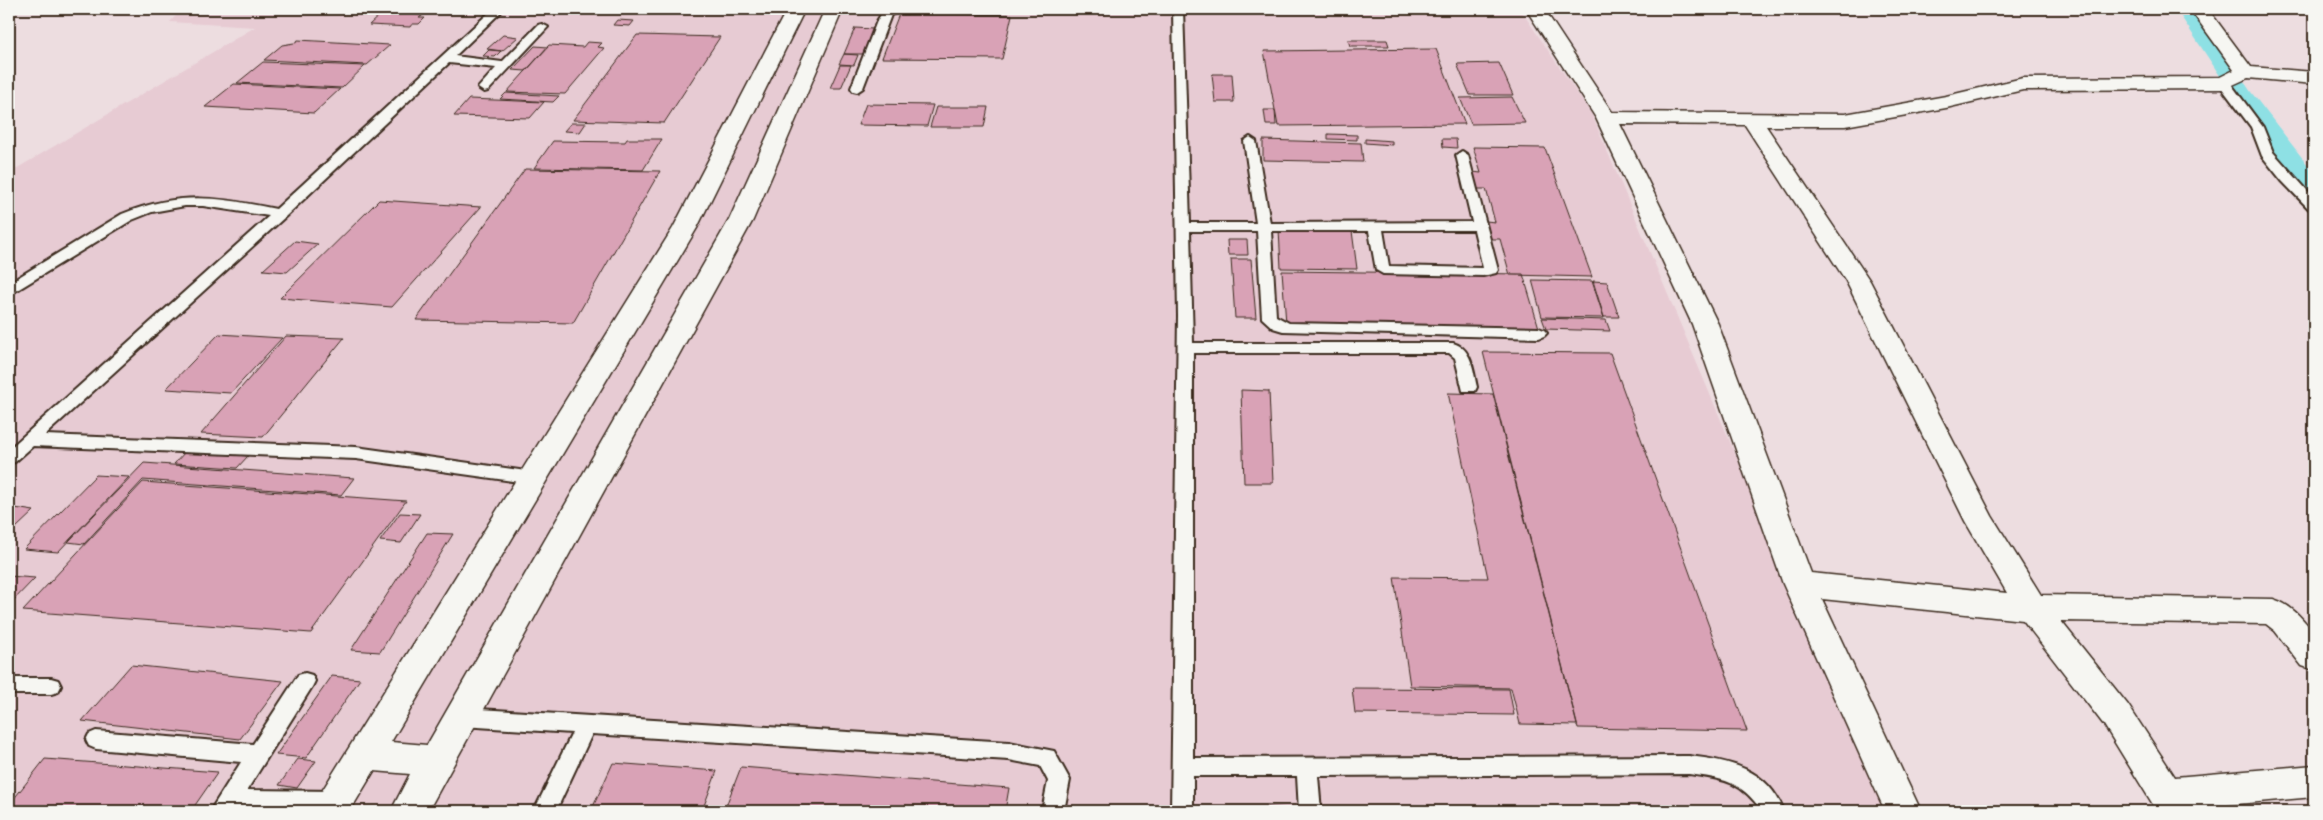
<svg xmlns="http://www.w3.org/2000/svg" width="2323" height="820" font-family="'Comic Neue',sans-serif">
	<rect width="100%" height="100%" fill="#eddde0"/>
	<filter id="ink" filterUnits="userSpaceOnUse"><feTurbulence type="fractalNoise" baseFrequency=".02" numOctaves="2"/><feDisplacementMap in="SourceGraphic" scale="10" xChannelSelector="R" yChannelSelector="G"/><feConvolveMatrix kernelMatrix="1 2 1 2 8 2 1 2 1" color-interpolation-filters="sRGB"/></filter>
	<g filter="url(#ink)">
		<path fill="#e7cbd3" d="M182,9H1520L1592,115L1886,811H9V173L255,27L170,22Z"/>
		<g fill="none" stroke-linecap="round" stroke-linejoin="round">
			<path fill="#8ee0e4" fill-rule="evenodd" d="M2176,9H2195L2251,92L2314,173V195L2306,193L2236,100Z"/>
		</g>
		<path fill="#d9a2b6" stroke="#3b2a1e" d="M337,9H435L432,12L335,11Z
			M382,13L423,15L419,18H425L419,24H412L410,27L369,25Z
			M899,14L1012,15L1002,59L882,58Z
			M617,20L634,21L630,26L613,25Z
			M855,28L873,29L863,54H844Z
			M503,35L518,37L502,51L487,49Z
			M637,35L720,37L664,123L573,120Z
			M298,40L390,45L367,65L264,60L282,45L294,43Z
			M1348,40H1387L1389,46H1350Z
			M587,42L602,43L598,47L604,48L565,94L507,92L549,45L583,47Z
			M535,46L548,47L526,71L512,70Z
			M1436,49L1465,124L1278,126L1264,51Z
			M489,50L501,51L495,57L483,56Z
			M844,54L858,55L854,65L839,64Z
			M263,62L365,66L342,88L237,83Z
			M1499,63L1513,95H1470L1457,64Z
			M840,65H851L841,88H830Z
			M1212,74H1232L1234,102H1215Z
			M234,84L340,89L314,113L205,107Z
			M506,93L559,96L553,102L500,99Z
			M1512,97L1525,123L1471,124L1460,98Z
			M469,99L544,102L530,118L454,116Z
			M866,104L933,105L927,126L858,125Z
			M936,107H988L984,127H930Z
			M1264,110H1275L1276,125H1266Z
			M571,123H586L580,132L564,131Z
			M1328,134L1357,135V140L1328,139Z
			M627,139H662L643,170L534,168L553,141L625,142Z
			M1365,139L1392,141V145L1365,143Z
			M1442,139H1456L1457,148L1443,147Z
			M1263,140L1361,143L1363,162L1263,160Z
			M1473,147L1545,148L1592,277L1510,275L1500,239H1491L1486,221L1495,222L1486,189H1477L1473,172L1481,173Z
			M525,169L660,171L573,323L416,320Z
			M379,200L481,207L392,307L280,298Z
			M1279,229L1352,231L1357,269L1281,268Z
			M1227,240H1247L1248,255H1228Z
			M295,241L318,244L287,272L263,270Z
			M1231,259H1251L1256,318H1235Z
			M1282,271L1523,274L1539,328L1286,323Z
			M1532,280L1592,281L1604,318L1542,317Z
			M1593,281L1607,282L1619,317H1604Z
			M1542,318L1606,320L1610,331L1546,329Z
			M219,334L282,338L231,393L166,389Z
			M286,336L344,338L263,437L201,434Z
			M1483,352L1610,353L1747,731L1578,728Z
			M1241,390L1269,391L1273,483H1244Z
			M1448,393L1493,394L1577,725L1520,724L1511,688L1410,686L1394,577L1488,578Z
			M186,451L248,456L237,468L174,464Z
			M144,463L354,478L341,495L143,480L84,544L68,542Z
			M96,475L129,477L58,552L24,549Z
			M143,482L406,501L311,633L23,611Z
			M15,508L34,511L16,528L9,527V514Z
			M400,513L420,514L401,543L380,541Z
			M427,533L453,534L380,652L351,650Z
			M9,576L35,578L9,605Z
			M131,665L283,681L240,739L82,721Z
			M332,676L360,679L306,758L276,755Z
			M1352,688L1509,689L1514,715L1355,713Z
			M45,759L218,772L191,811H9V805Z
			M298,759L316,761L297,788L279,785Z
			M613,763L717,771L702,811H591Z
			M741,767L1009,788L1005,811H724Z
			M1267,807L1291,809V811H1267Z
			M1330,810L1411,811H1330Z"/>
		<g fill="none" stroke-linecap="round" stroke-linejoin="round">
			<g stroke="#3b2a1e" stroke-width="4">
				<path id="service" d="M493,9H504L455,56L502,62L538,25L542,24L548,27L488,91L484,92L478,88L496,68L449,63L285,217L45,435L356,447L533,472L539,474L542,478L539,482L533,484L356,459L33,446L15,462L9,464V449L269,216L203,206H185L152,212L132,220L14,292L9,293V283L122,214C180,191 218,197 276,209Z
					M890,9H907L891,15L863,88L857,92L853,91L851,88L877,21L883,11Z
					M1173,9H1183L1190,223H1256L1244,141L1250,137L1256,141L1270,223L1472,222L1456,155L1462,151L1468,155L1498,270L1496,273L1483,276L1383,274L1376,270L1369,231H1271L1276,316L1289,323L1539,328L1544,330L1547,333L1544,336L1539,338L1283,331L1273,328L1262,318L1257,231H1190L1193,343H1453C1472,348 1473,370 1477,387L1475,391H1463L1455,358L1449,353H1193V758L1689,756C1730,761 1767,768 1784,811H1762C1740,780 1723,779 1689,774L1318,776L1321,811H1299L1297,776H1193V811H1171L1178,316ZM1383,230H1474L1483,268L1389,266Z
					M2224,79L2228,80L2263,127L2273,152L2314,198V210L2309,209L2282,181L2262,156L2251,127L2218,83Z
					M305,673L312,675L315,681L312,687L247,790L336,791L344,794L347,801L344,808L336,811L235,809L233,811H210L241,762L96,749L89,746L86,740L89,734L96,731L253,744L298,675Z
					M9,678H51L58,680L61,686L58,692L51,694H9Z
					M462,708L1009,742L1054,751L1070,780L1064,811H1042L1048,781L1040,766L1009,760L592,734L556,811H534L572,733L462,726L455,723L452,717L455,711Z"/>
			</g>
			<g stroke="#3b2a1e" stroke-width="3">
				<path id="minor" d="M1526,9H1544L1612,112L1845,114L1946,96L2023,78L2220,77L2234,70L2190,9H2208L2251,67L2314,72V84L2248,78L2224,89L2023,90L1946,108L1845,126H1766L1870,281L1992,516L2041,595L2273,599C2292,605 2302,618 2314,633V670L2302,666L2275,631L2266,624L2061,621L2128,705L2175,777L2314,765V797L2194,808L2195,811H2157L2104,725L2023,620L1822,599L1921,811H1885L1783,584L1692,324L1596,118ZM1620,124L1745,125L1846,281L1965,521L2007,593L1811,573L1718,324Z"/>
			</g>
			<g stroke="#3b2a1e" stroke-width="3">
				<path id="tertiary" d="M787,9H805L697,228L391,742L427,745L729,220L825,9H843L753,220L428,811H391L410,774L374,771L350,811H312L317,799L673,228Z"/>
			</g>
			<use href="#service" fill="#f6f6f2" fill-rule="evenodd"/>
			<use href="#minor" fill="#f6f6f2" fill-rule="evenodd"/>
			<use href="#tertiary" fill="#f6f6f2" fill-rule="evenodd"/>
		</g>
	</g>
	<rect width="2323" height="820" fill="none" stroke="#f6f6f2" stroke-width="30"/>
	<rect x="15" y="15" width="2293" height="790" fill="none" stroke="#3b2a1e" stroke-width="2" filter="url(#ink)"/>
</svg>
